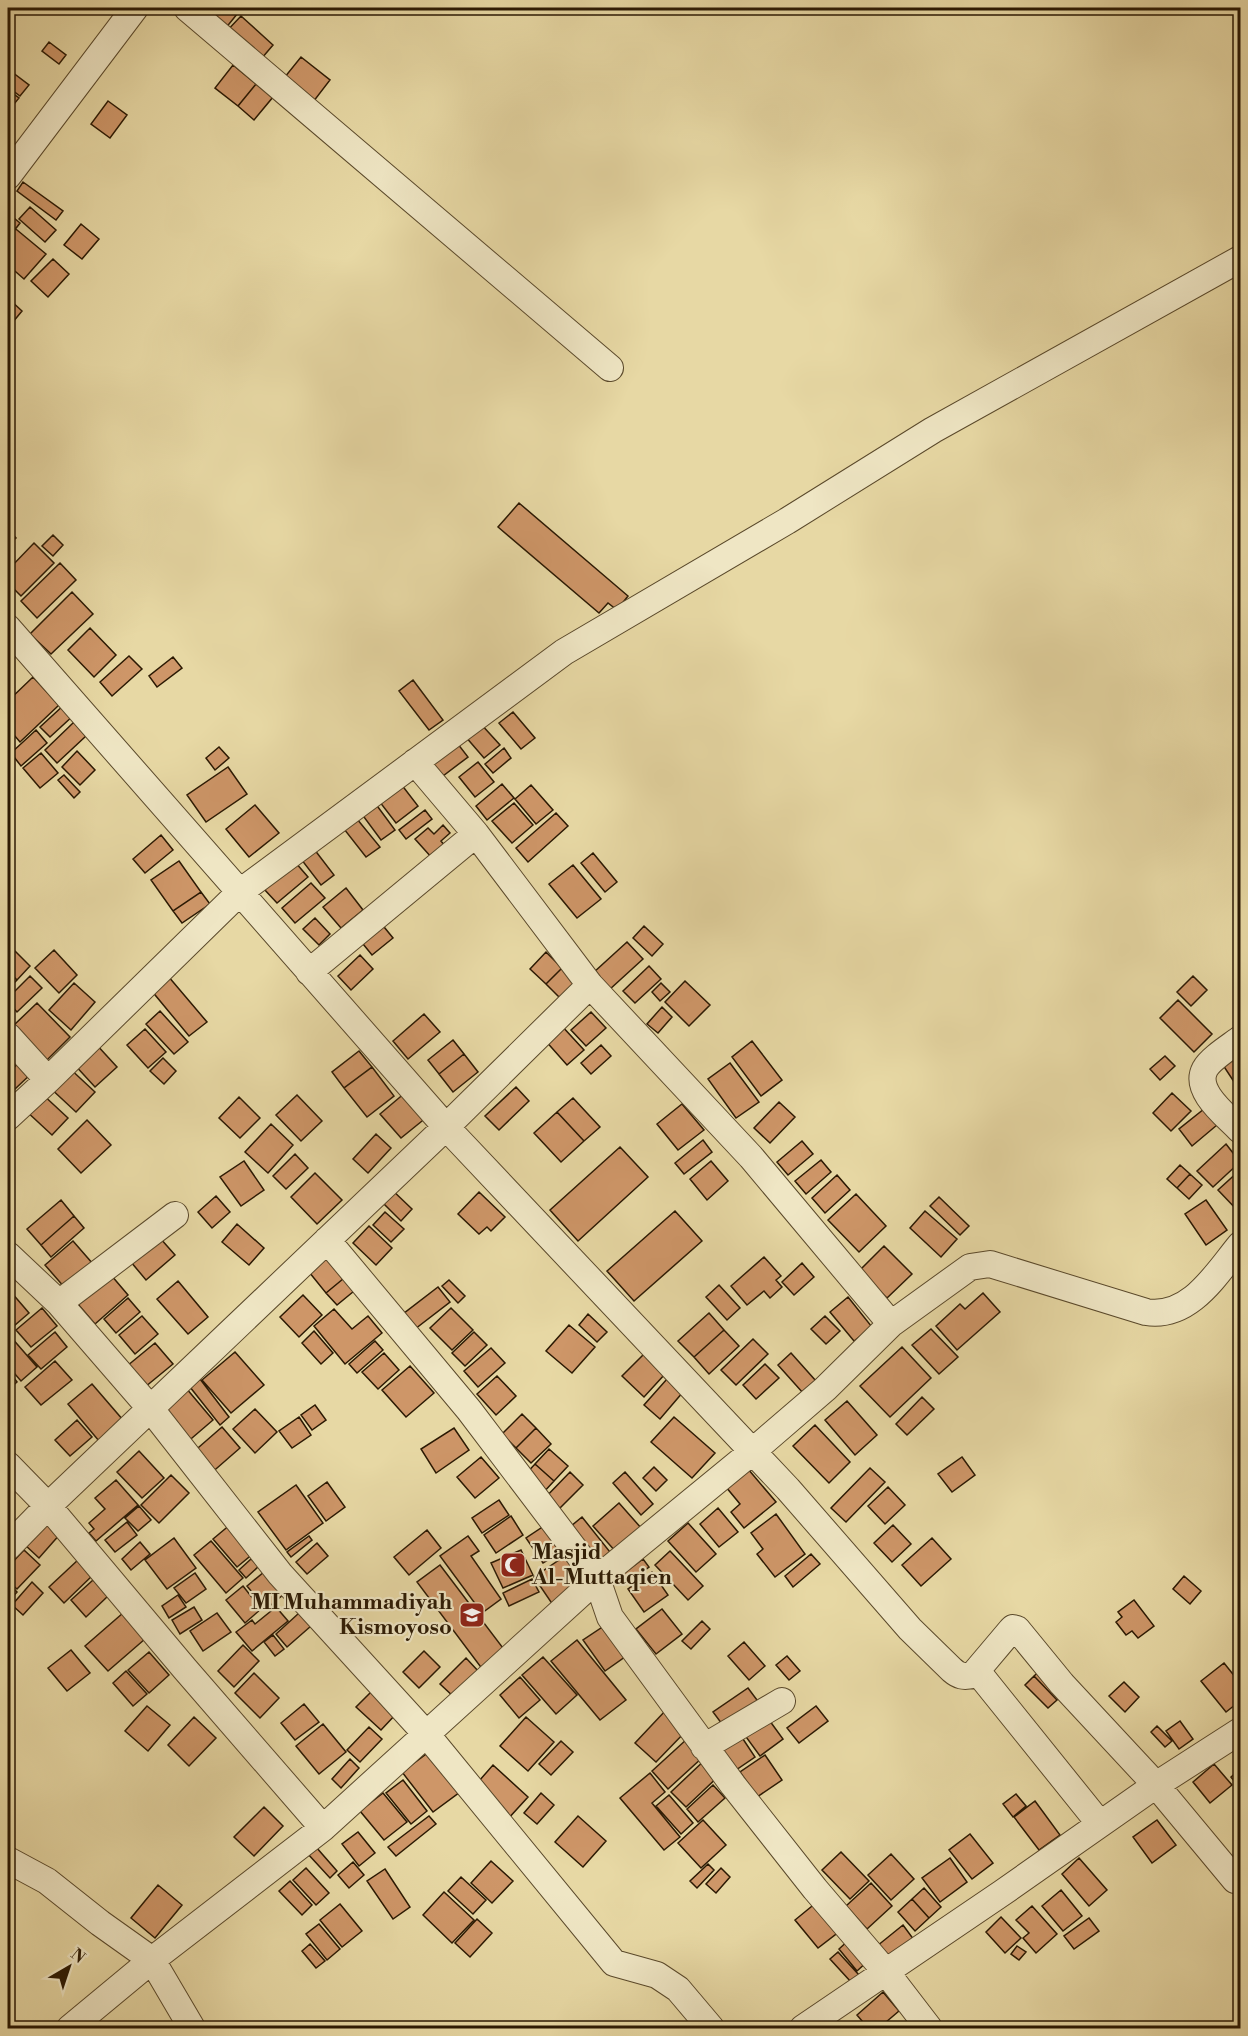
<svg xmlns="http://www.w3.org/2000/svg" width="1248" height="2036" font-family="'Libre Bodoni',serif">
	<rect width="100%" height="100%" fill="#e7d8a4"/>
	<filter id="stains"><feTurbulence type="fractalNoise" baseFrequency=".00333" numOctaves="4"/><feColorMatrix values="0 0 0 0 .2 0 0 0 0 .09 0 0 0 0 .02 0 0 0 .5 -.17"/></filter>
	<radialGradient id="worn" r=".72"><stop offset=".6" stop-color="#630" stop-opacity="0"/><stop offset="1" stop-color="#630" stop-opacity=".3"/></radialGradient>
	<path fill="#ce9668" stroke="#2b1903" stroke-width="1.5" d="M199,8H242L225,29Z
		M241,16L273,45L256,65L223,35Z
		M49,42L66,55L59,64L42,51Z
		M301,57L330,80L310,106L280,83Z
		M233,65L256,84L238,106L215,88Z
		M8,69L29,85L20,96L8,87Z
		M256,84L273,97L254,120L238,106Z
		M8,90L19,98L10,109L8,107Z
		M108,101L127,115L110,138L91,124Z
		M23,182L63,211L56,220L17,191Z
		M30,207L56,230L45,242L19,219Z
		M8,213L20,223L10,236L8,234Z
		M81,224L99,239L82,259L64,245Z
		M11,225L46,254L24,279L8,265V229Z
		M53,259L69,274L48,297L31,281Z
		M8,298L22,311L8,328Z
		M519,503L628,596L617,610L608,603L599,613L498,527Z
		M8,529L16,538L8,545Z
		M53,535L63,545L53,556L42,546Z
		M34,543L54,563L21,596L8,583V570Z
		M60,563L76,580L37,618L21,601Z
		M72,592L93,614L51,654L30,634Z
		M90,628L116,655L94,677L68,650Z
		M129,656L142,669L112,696L100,682Z
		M173,657L182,668L157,687L149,676Z
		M33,677L59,705L20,742L8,728V701Z
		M413,680L443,720L429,730L399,691Z
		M65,704L75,714L50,737L40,727Z
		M513,712L535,738L521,749L499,723Z
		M74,722L86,736L57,763L45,750Z
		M480,723L500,745L484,758L465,736Z
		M36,730L47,743L21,766L11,753Z
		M454,739L468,757L439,779L426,761Z
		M219,747L229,758L215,770L206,758Z
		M504,748L511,758L493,773L485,764Z
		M77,751L95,770L80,785L62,767Z
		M41,753L58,773L40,788L23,768Z
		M478,762L494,782L475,797L459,777Z
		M228,767L247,794L206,822L187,795Z
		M64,775L80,792L74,798L58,780Z
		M401,784L418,806L396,823L379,801Z
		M502,784L514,798L487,820L476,806Z
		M531,785L553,810L536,824L515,799Z
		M375,803L395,830L381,840L361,813Z
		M514,803L533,825L512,843L492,821Z
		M255,805L279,833L249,857L226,829Z
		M425,810L432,819L406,839L399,830Z
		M556,813L568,826L528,862L516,848Z
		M357,819L380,847L366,857L344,829Z
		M443,825L450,833L441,841L445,846L432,858L415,839L428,828L434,834Z
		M161,835L173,850L145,873L133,859Z
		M314,849L334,875L321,885L301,859Z
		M593,853L617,882L605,892L581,863Z
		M179,861L201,892L173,911L151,880Z
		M295,862L308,877L277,903L264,889Z
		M573,865L601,899L577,918L549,884Z
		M311,883L325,898L295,923L282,908Z
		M346,888L363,910L341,928L323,907Z
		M201,892L210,904L182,923L173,911Z
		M315,918L330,934L319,945L303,929Z
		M380,922L393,938L372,955L359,939Z
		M644,926L663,944L652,956L633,938Z
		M627,942L643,959L609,990L593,973Z
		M8,944L30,966L17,980L8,971Z
		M54,950L77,975L59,993L35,968Z
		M546,952L562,968L546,984L530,969Z
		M360,955L373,969L351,990L338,976Z
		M649,966L661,979L635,1003L623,991Z
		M562,968L577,982L561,999L546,984Z
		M8,971L17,980L8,989Z
		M30,976L42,988L17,1012L8,1002V998Z
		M168,976L207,1022L189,1036L151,990Z
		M1193,976L1207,990L1191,1006L1177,992Z
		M685,981L710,1005L689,1026L665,1002Z
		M74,983L95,1002L71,1030L49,1010Z
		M661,983L670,992L660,1001L652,992Z
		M1178,1000L1212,1034L1194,1052L1160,1018Z
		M37,1003L70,1037L47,1060L13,1026Z
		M662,1007L672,1017L658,1033L647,1024Z
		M160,1011L188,1042L174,1054L146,1024Z
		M591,1012L606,1028L586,1046L571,1030Z
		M424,1014L440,1032L408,1059L393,1041Z
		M560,1024L584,1050L567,1065L544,1039Z
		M145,1029L166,1052L148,1068L127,1045Z
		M453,1040L464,1054L439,1074L428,1060Z
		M752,1041L782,1080L761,1096L732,1057Z
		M95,1043L117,1067L95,1087L73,1063Z
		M601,1045L611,1056L591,1074L581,1063Z
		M1240,1045V1091L1219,1059Z
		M8,1050L16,1059L8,1067Z
		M359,1051L372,1067L344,1088L332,1072Z
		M464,1054L478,1072L453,1092L439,1074Z
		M1165,1056L1175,1066L1160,1080L1150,1069Z
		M163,1058L176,1071L164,1084L150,1071Z
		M22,1059L34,1071L15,1089L8,1082V1074Z
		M730,1063L759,1102L736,1118L708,1079Z
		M66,1065L95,1092L76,1112L47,1085Z
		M372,1067L394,1096L367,1117L344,1088Z
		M516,1087L529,1101L499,1130L485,1116Z
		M40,1092L68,1118L52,1135L24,1109Z
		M406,1092L427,1117L401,1138L380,1114Z
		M1172,1093L1191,1111L1171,1131L1153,1113Z
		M297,1095L322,1121L301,1141L276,1115Z
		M239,1097L260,1118L240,1138L219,1118Z
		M573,1098L600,1127L584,1141L557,1112Z
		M779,1102L795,1117L770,1143L754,1128Z
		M682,1104L704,1130L678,1150L657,1124Z
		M1204,1109L1217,1125L1192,1146L1179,1129Z
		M557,1112L584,1141L561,1162L534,1133Z
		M87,1120L111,1145L81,1173L58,1149Z
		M271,1124L293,1145L268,1173L245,1152Z
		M376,1134L391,1148L368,1173L353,1159Z
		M703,1140L712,1152L684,1174L675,1163Z
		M802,1141L813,1154L788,1175L777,1162Z
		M1226,1144L1240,1162L1213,1187L1197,1171Z
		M620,1147L648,1177L578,1241L550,1210Z
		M295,1154L308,1168L286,1189L273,1176Z
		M821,1160L831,1172L806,1194L795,1181Z
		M244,1161L264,1190L241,1206L220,1177Z
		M711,1161L728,1181L707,1200L690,1179Z
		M1180,1165L1190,1174L1177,1188L1167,1179Z
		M1240,1170V1207L1237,1210L1218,1190Z
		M315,1173L342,1200L317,1224L291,1197Z
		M1190,1174L1202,1185L1189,1199L1177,1188Z
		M837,1175L850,1190L825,1213L812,1198Z
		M389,1187L412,1209L401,1221L378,1198Z
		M479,1192L505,1217L491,1231L487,1227L479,1234L458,1214Z
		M856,1194L886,1226L859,1252L828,1220Z
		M216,1196L230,1212L212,1228L198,1212Z
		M939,1197L969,1226L960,1235L930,1206Z
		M61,1200L74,1216L41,1245L27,1229Z
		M1206,1200L1227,1230L1206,1245L1185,1214Z
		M675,1211L702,1241L634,1301L607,1271Z
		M925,1211L957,1239L941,1257L910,1228Z
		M385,1212L404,1229L391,1242L373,1225Z
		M74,1216L84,1228L51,1257L41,1245Z
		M237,1224L264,1248L249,1265L222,1242Z
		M369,1226L392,1248L376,1265L353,1243Z
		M160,1238L175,1255L146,1280L131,1262Z
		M73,1241L93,1264L65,1288L45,1265Z
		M884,1246L912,1274L887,1298L859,1271Z
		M327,1249L349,1274L326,1293L305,1267Z
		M764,1257L781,1276L776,1280L782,1287L770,1298L764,1291L747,1305L731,1286Z
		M802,1263L814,1277L794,1295L782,1282Z
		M349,1274L359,1287L337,1305L326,1293Z
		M111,1275L128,1295L95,1324L77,1303Z
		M449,1280L465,1296L458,1303L442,1286Z
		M178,1281L208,1317L188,1334L157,1299Z
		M719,1285L740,1308L727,1320L706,1297Z
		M438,1287L450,1302L415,1329L403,1314Z
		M11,1292L29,1313L8,1331V1294Z
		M983,1293L1000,1312L957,1350L936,1326L960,1304L965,1309Z
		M303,1295L322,1315L299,1337L280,1317Z
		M848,1297L872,1327L854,1341L830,1312Z
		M128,1298L140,1312L116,1333L104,1319Z
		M42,1308L57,1326L31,1347L16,1330Z
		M451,1308L473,1330L452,1350L430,1328Z
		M334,1309L352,1329L368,1316L382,1333L345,1364L314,1326Z
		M709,1313L724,1330L694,1357L678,1341Z
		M588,1314L607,1332L597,1342L579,1325Z
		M142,1316L158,1334L135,1354L119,1335Z
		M825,1316L840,1331L826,1344L811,1329Z
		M569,1325L595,1347L572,1373L546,1351Z
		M931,1329L958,1357L939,1374L912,1345Z
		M724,1330L739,1346L709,1374L694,1357Z
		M314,1331L333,1353L321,1364L302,1343Z
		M55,1332L67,1347L41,1369L28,1355Z
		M474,1332L487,1345L465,1366L452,1353Z
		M11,1337L37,1367L21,1381L8,1366V1340Z
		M753,1339L768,1354L736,1385L721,1370Z
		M375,1341L383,1350L357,1373L349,1364Z
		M155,1343L173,1364L145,1387L127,1366Z
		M902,1347L931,1378L890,1417L860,1386Z
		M491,1348L505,1363L478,1387L464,1371Z
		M235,1352L264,1385L231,1413L202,1380Z
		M384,1353L399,1370L378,1389L362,1372Z
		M791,1353L816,1381L803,1393L778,1365Z
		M644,1354L665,1374L644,1397L622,1376Z
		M55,1361L72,1380L41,1405L25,1387Z
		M765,1364L779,1378L756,1399L743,1385Z
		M410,1366L434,1393L406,1417L382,1390Z
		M8,1370L17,1382L8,1390Z
		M497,1376L516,1396L496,1415L477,1394Z
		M200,1379L229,1417L220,1425L190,1387Z
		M667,1379L683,1392L660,1419L644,1405Z
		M92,1384L123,1420L99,1441L68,1404Z
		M186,1388L213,1420L185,1444L158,1412Z
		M922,1397L934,1409L907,1435L896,1424Z
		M847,1401L877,1435L855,1455L825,1420Z
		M315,1405L326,1420L312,1430L301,1415Z
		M255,1409L277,1432L255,1453L233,1429Z
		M522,1414L536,1428L516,1448L502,1434Z
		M299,1417L311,1435L292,1448L279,1431Z
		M674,1417L715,1453L692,1478L651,1442Z
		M77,1420L92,1437L70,1456L55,1440Z
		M815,1425L850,1462L829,1483L793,1446Z
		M222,1427L240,1448L209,1475L191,1454Z
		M454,1428L469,1450L436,1473L421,1449Z
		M536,1428L551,1444L531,1463L516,1448Z
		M549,1449L568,1466L554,1481L535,1464Z
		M139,1451L164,1478L142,1498L117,1472Z
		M481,1457L499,1478L475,1498L457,1477Z
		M962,1457L975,1475L952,1492L938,1474Z
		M535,1464L554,1481L542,1494L523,1477Z
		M654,1467L667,1480L656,1491L643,1478Z
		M870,1468L885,1482L846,1522L831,1508Z
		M748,1469L776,1502L744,1528L731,1512L740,1504L726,1487Z
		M570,1472L583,1485L553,1515L540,1503Z
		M625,1472L653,1504L641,1515L613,1483Z
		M171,1475L189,1493L159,1523L141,1505Z
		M116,1480L138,1505L96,1541L89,1533L94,1529L89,1523L105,1509L95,1498Z
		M327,1482L345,1507L326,1521L308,1496Z
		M296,1485L323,1523L286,1550L258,1512Z
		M888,1487L905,1505L885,1524L868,1506Z
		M499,1500L509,1515L482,1533L472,1518Z
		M619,1503L642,1529L616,1552L593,1526Z
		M139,1506L151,1520L138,1531L125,1518Z
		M718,1508L738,1532L719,1547L700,1524Z
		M776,1514L805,1554L775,1577L757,1554L763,1549L751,1533Z
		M511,1516L523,1535L496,1553L484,1535Z
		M582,1517L610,1552L592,1566L565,1531Z
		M46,1520L61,1533L39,1558L24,1544Z
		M127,1522L137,1535L115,1552L105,1540Z
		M688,1523L716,1554L696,1572L668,1541Z
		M231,1524L255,1552L237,1567L213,1539Z
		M893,1525L911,1544L892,1562L874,1543Z
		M544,1526L561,1552L543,1563L526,1538Z
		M427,1530L441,1548L409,1575L394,1557Z
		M309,1536L312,1540L291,1557L287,1552Z
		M468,1536L479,1551L471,1556L501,1599L482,1613L440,1556Z
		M174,1538L196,1568L167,1589L145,1560Z
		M932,1538L951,1559L921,1586L902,1565Z
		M211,1541L243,1578L226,1593L194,1555Z
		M140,1542L150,1554L131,1570L122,1559Z
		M317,1543L328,1556L307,1574L296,1562Z
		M24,1550L40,1565L17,1589L8,1581V1567Z
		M521,1550L533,1575L503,1588L491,1563Z
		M670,1551L703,1586L688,1600L655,1565Z
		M811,1554L820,1564L793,1587L785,1576Z
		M565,1556L586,1586L555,1608L534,1577Z
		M79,1559L94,1574L64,1603L49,1587Z
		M251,1559L259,1566L246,1578L239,1570Z
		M643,1559L649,1567L629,1582L623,1574Z
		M440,1565L506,1652L483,1670L417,1582Z
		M264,1572L283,1595L266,1609L247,1586Z
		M652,1572L668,1595L644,1612L628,1589Z
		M195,1573L206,1589L186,1603L174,1588Z
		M1184,1576L1201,1591L1190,1604L1173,1589Z
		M532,1579L539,1592L509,1606L503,1593Z
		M93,1580L108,1596L86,1617L71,1600Z
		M32,1582L43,1593L23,1615L12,1605Z
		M8,1583L17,1592L8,1602Z
		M243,1586L261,1609L245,1623L226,1600Z
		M178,1595L186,1607L169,1618L162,1606Z
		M1134,1600L1154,1626L1138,1638L1132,1631L1126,1635L1116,1622L1122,1617L1118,1612Z
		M194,1607L202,1620L180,1634L172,1620Z
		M276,1607L288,1621L252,1651L236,1632L252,1620L255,1624Z
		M662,1609L682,1634L656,1654L636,1629Z
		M123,1613L145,1639L108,1671L85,1646Z
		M217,1613L231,1632L203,1651L190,1631Z
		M299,1613L311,1626L287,1647L276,1634Z
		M702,1621L710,1629L691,1649L682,1641Z
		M607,1624L629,1654L605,1671L583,1640Z
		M273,1635L284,1649L275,1656L264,1642Z
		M577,1640L626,1700L600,1720L551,1661Z
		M744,1642L765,1666L749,1680L728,1656Z
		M243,1645L259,1661L234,1687L218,1671Z
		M71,1650L90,1673L67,1691L48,1668Z
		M424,1651L440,1667L419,1688L403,1672Z
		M149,1652L169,1675L149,1693L128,1670Z
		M787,1656L800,1671L789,1680L776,1665Z
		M543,1657L577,1695L556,1714L522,1675Z
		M466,1658L480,1673L455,1698L440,1684Z
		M1224,1663L1240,1683V1701L1226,1712L1201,1681Z
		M1045,1666L1067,1690L1057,1700L1034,1676Z
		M126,1671L147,1694L133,1706L113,1683Z
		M254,1673L279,1698L260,1718L235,1693Z
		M1034,1676L1057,1700L1048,1708L1025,1685Z
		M520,1677L540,1700L519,1718L500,1695Z
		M1124,1682L1139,1697L1125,1712L1109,1696Z
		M748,1688L760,1704L725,1728L713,1712Z
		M372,1691L396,1714L381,1730L356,1707Z
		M304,1704L319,1722L295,1740L281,1723Z
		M147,1706L170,1725L148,1751L125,1731Z
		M816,1706L828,1721L799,1743L787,1728Z
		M666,1710L687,1730L656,1762L635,1743Z
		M764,1713L783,1739L760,1756L741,1730Z
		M194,1717L216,1738L189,1766L168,1745Z
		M526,1717L554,1742L528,1771L500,1746Z
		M1180,1721L1193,1739L1179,1749L1166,1731Z
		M323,1724L346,1752L319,1774L296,1746Z
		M1157,1726L1172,1741L1165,1747L1151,1732Z
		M369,1727L382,1739L360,1762L347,1750Z
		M737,1730L755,1757L733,1772L714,1745Z
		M687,1739L703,1757L668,1789L652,1771Z
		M561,1741L573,1752L551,1775L539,1764Z
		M429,1752L460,1792L433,1812L402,1772Z
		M765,1755L782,1780L757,1797L740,1772Z
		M708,1757L723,1772L686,1807L671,1792Z
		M350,1759L359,1768L341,1788L332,1779Z
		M1214,1764L1232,1785L1210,1803L1193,1782Z
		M493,1765L528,1797L507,1820L472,1789Z
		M1240,1769V1789L1231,1777Z
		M650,1773L665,1792L652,1803L680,1837L664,1850L620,1798Z
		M403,1780L427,1811L411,1824L386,1793Z
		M713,1785L725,1798L698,1822L687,1809Z
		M383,1793L407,1822L384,1840L360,1811Z
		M541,1793L554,1805L537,1824L524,1813Z
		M1016,1794L1026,1806L1013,1817L1003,1804Z
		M669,1795L693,1823L681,1834L656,1806Z
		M1035,1801L1060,1835L1039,1850L1014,1817Z
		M264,1807L283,1826L254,1856L234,1837Z
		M429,1816L436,1824L396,1856L388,1847Z
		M578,1816L606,1841L583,1867L555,1842Z
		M703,1820L726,1845L701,1868L678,1843Z
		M1157,1820L1176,1845L1152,1863L1133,1837Z
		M358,1832L375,1853L359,1866L342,1844Z
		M970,1834L993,1863L972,1879L949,1850Z
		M316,1847L337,1871L330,1878L308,1854Z
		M841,1852L869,1881L850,1899L822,1870Z
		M891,1854L914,1879L891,1900L868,1875Z
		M950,1858L967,1882L940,1902L922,1878Z
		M1079,1858L1107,1890L1089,1906L1062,1874Z
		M491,1861L513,1881L492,1903L471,1883Z
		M353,1862L364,1875L349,1888L338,1875Z
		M708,1864L714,1870L697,1888L690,1881Z
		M306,1868L329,1893L316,1905L293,1880Z
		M721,1868L730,1877L716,1893L706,1884Z
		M385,1869L410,1907L393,1919L367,1881Z
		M461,1877L486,1900L473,1914L448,1891Z
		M290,1881L312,1905L302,1915L279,1891Z
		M871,1883L892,1906L867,1929L846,1906Z
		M158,1885L182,1905L155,1938L131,1918Z
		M924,1888L941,1907L929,1918L912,1899Z
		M1061,1890L1082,1916L1063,1931L1042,1906Z
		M444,1892L474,1920L452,1943L423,1915Z
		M912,1899L929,1918L915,1931L898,1912Z
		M817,1902L840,1931L818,1948L795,1920Z
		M340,1904L362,1931L342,1947L320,1920Z
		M1032,1906L1057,1934L1036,1953L1023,1938L1029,1933L1016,1920Z
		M1001,1917L1021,1938L1005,1953L986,1932Z
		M1089,1918L1099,1931L1074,1949L1064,1936Z
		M477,1919L492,1933L470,1957L455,1943Z
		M319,1924L340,1949L327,1960L306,1934Z
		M903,1925L917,1944L891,1964L877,1946Z
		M851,1938L869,1960L857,1971L839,1949Z
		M310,1944L325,1961L316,1968L302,1951Z
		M1017,1946L1026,1952L1019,1960L1011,1954Z
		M838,1952L859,1975L851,1982L830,1959Z
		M883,1992L899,2011L879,2028H868L857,2015Z
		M905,2022L912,2028H898Z"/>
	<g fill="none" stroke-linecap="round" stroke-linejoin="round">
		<g stroke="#5a492b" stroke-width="28">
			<path id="minor" d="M187,8L610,368
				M8,176L135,8
				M8,628L446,1127L788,1489L910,1629L952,1670C959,1676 963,1677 973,1675L1011,1630L1013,1628L1017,1629L1062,1684L1156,1785L1235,1880
				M415,762L476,834L590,985L751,1157L891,1324
				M309,972L476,834
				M8,1036L48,1080
				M1240,1039C1231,1046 1210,1059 1205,1069C1193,1091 1227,1116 1240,1130
				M8,1117L48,1080L240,892L564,652L787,521L933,430L1240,259
				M327,1240L469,1410L597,1579L610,1617L733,1785L815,1889L886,1972L929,2028
				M8,1255L59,1303L150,1408L280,1574L427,1735L614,1963L657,1975L678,1989L711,2028
				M59,1303L175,1215
				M8,1465L48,1506L185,1669L323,1828
				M8,1547L48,1506L446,1127L590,985
				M977,1671L1100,1824
				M704,1747L782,1701
				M8,1860L47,1881L100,1923L152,1960L70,2028
				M192,2028L152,1960L323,1828L597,1579L753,1451L825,1389L891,1324L970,1267L990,1264L1146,1312C1190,1319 1216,1274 1240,1245
				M803,2028L1002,1893L1156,1785L1240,1731"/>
		</g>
		<use href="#minor" stroke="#efe6c4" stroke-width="26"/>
	</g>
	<defs>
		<g id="mosque-square" transform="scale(1.35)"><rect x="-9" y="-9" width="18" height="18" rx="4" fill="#8f2418" stroke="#efe6c4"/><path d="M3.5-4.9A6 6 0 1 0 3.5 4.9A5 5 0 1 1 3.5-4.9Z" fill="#fff"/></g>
		<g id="school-square" transform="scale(1.35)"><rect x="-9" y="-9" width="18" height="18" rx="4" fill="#8f2418" stroke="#efe6c4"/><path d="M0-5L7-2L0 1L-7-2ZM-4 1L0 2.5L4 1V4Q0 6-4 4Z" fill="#fff"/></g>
	</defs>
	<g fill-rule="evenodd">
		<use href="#mosque-square" x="513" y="1565"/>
		<use href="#school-square" x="472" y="1615"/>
	</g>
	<g text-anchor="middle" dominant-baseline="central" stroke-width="4.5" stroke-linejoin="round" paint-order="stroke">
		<g font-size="22" font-weight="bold" fill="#2b1903" stroke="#efe6c4" text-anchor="start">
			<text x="532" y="1552">Masjid<tspan x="532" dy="25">Al-Muttaqien</tspan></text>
			<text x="452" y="1602" text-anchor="end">MI Muhammadiyah<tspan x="452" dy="25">Kismoyoso</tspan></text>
		</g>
	</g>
	<rect width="1248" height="2036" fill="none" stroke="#e7d8a4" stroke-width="30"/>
	<rect x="9" y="9" width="1230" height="2018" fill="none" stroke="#2b1903" stroke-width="3"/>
	<rect x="15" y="15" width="1218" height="2006" fill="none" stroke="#2b1903" stroke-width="1.5"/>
	<g transform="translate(69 1967) rotate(39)" stroke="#efe6c4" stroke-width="4.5" paint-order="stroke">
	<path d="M0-4.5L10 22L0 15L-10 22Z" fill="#2b1903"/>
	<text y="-9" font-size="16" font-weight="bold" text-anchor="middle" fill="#2b1903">N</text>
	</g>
	<rect width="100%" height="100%" filter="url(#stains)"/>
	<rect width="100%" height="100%" fill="url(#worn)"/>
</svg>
